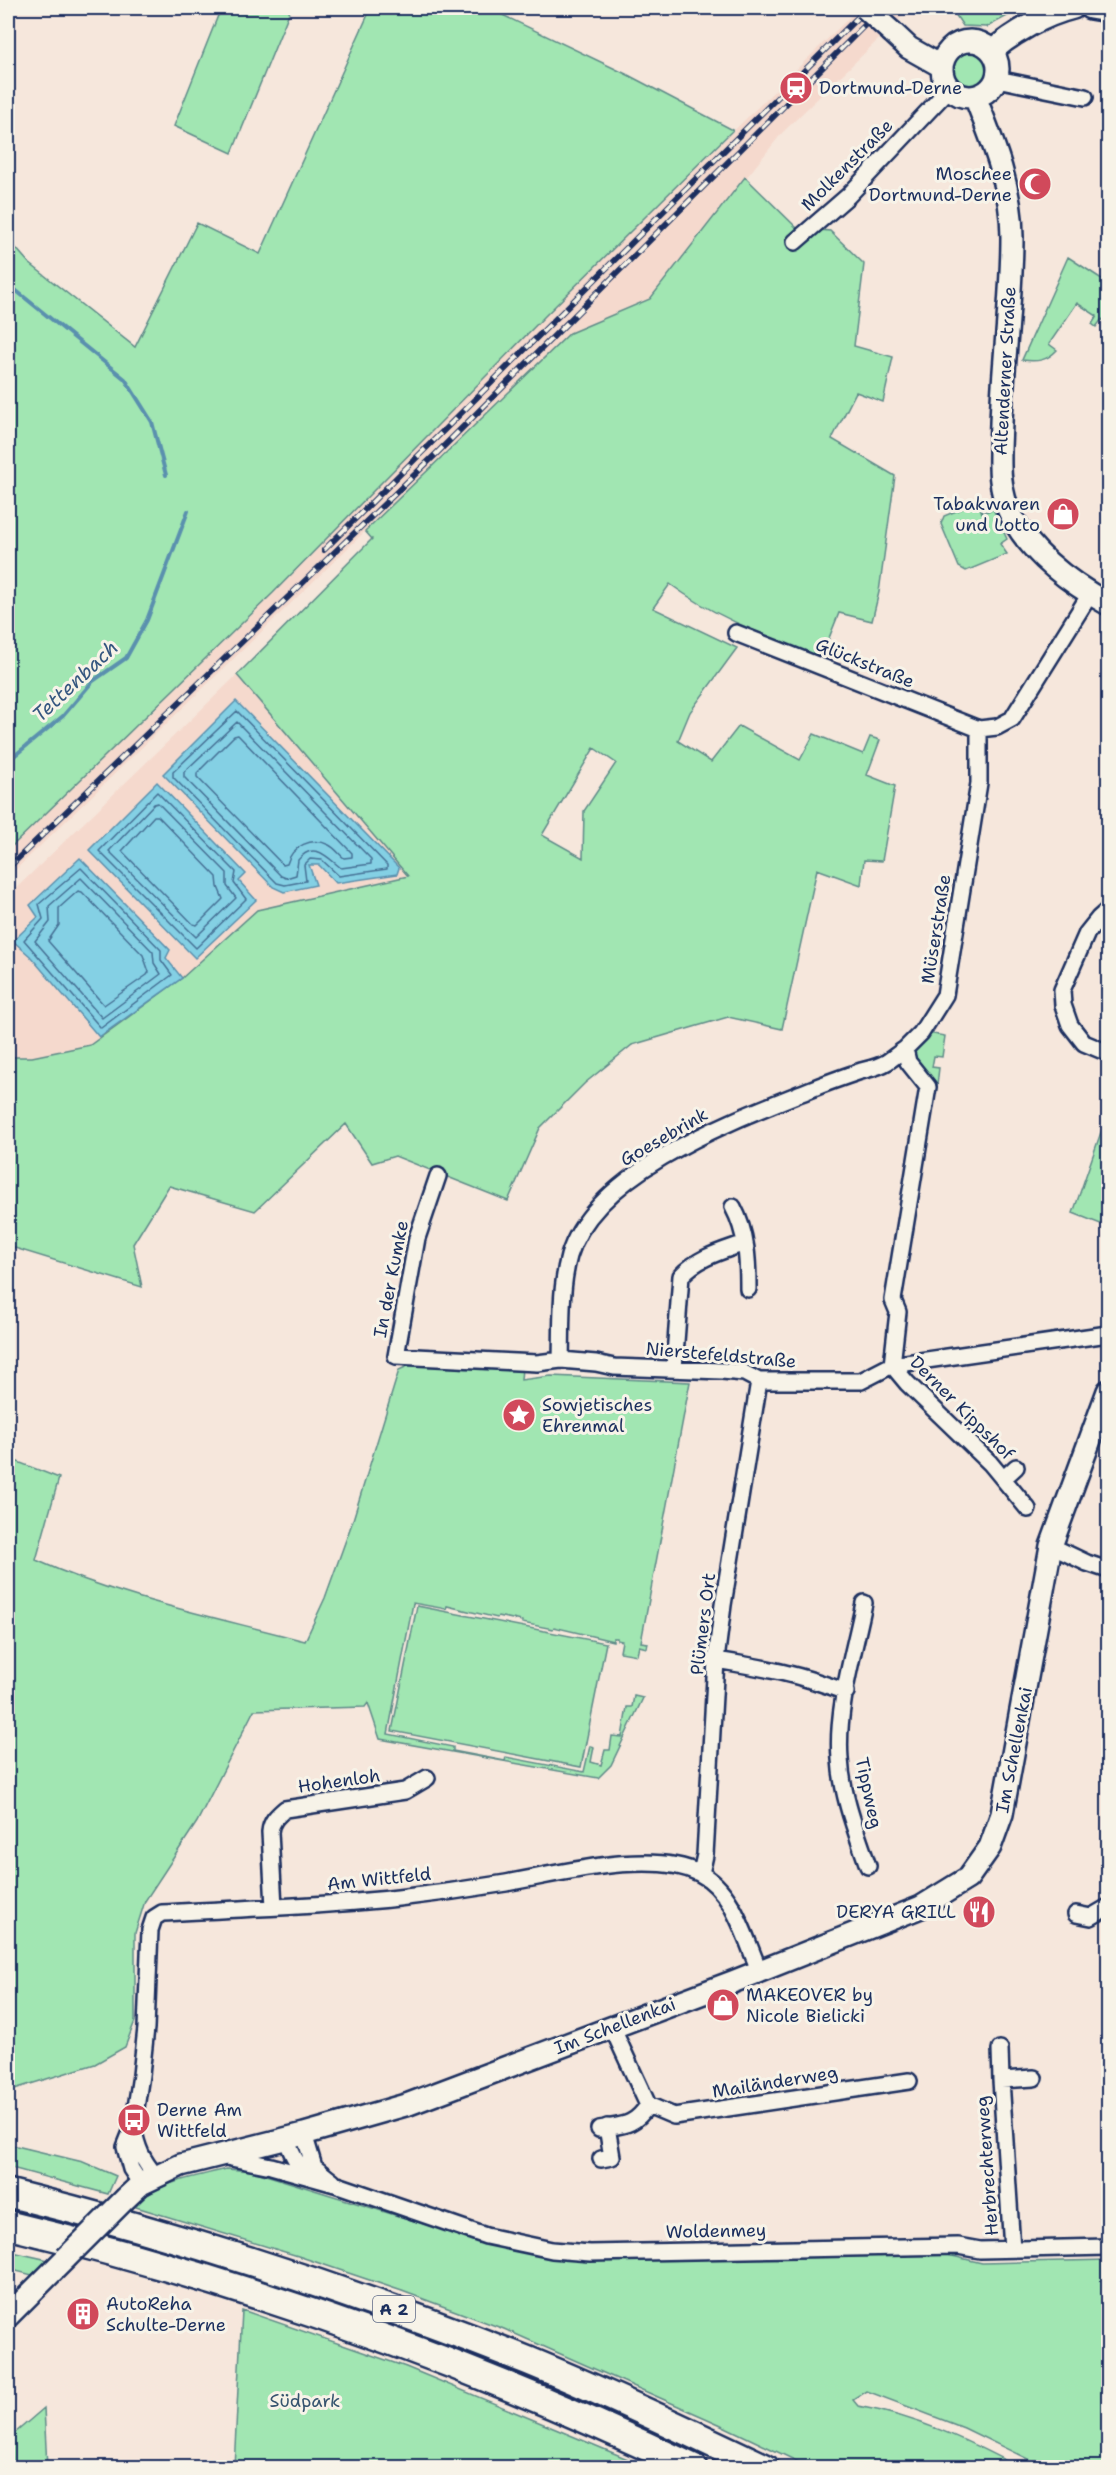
<svg xmlns="http://www.w3.org/2000/svg" width="1116" height="2475" font-family="'Shantell Sans',sans-serif">
	<rect width="100%" height="100%" fill="#f6e7dc"/>
	<filter id="ink" filterUnits="userSpaceOnUse"><feTurbulence type="fractalNoise" baseFrequency=".0167" numOctaves="2"/><feDisplacementMap in="SourceGraphic" scale="12" xChannelSelector="R" yChannelSelector="G"/><feConvolveMatrix kernelMatrix="1 2 1 2 8 2 1 2 1" color-interpolation-filters="sRGB"/></filter>
	<g filter="url(#ink)">
		<path fill="#f5d9cd" d="M859,8H911L782,133L650,299L570,333L8,877V850L273,593L545,316Z
			M237,675L408,876L257,910L182,978L90,1045L32,1057H8V896Z"/>
		<path fill="#a1e6b2" stroke="#5e8a88" stroke-width="1.5" fill-rule="evenodd" d="M221,8H291L232,153L174,126Z
			M371,8H488L628,75L733,130L545,316L273,593L8,850V239L29,263L135,347L197,223L260,254Z
			M951,8H1022L987,27L963,26Z
			M951 70a19 19 0 1 1 38 0a19 19 0 1 1-38 0Z
			M745,177L797,228L830,231L864,264L854,346L893,357L883,402L856,392L832,439L895,476L879,592L872,621L839,613L821,658C769,637 716,618 670,584L653,608L737,648L690,712L678,741L711,762L739,726L800,760L814,734L863,754L870,737L880,740L867,775L895,786L882,861L864,860L861,885L817,869L782,1029L728,1017L632,1045L585,1083L540,1128L508,1201L395,1156L372,1163L346,1124L255,1211L169,1186L133,1244L142,1287L8,1246V1057H32L90,1045L182,978L257,910L408,876L237,675L372,539L365,531L570,333L650,299ZM594,748L616,763L584,811L583,858L542,835Z
			M1068,257L1108,283V324L1102,319L1096,327L1092,324L1097,316L1077,303L1049,344L1057,350C1047,361 1037,362 1022,360Z
			M978,502L982,513L993,509L1007,539L1000,544L1007,554L966,571L959,567L941,524L944,516Z
			M927,1033L945,1036L942,1057L934,1056L932,1067L939,1068L937,1085L930,1084L914,1062L915,1051Z
			M1108,1112V1227L1073,1213Z
			M414,1363L522,1368L521,1380L551,1376L690,1382L641,1642L648,1643L647,1648L639,1646L637,1655L620,1652L622,1641L617,1640V1638H613V1641L554,1627L553,1629L522,1623V1621L498,1616L497,1618L447,1606L446,1609L413,1603L388,1734L453,1747V1751L505,1761L506,1757L584,1772L590,1746L594,1747L591,1762L601,1765L605,1750H610L612,1736L622,1737L627,1707H632L634,1696L643,1698L611,1765L598,1778L380,1739L368,1703L365,1707L254,1710L197,1822L145,1901L135,1933V2021L125,2047L95,2064L8,2091V1458L59,1478L36,1560C122,1599 215,1617 305,1641L325,1598L352,1523L399,1370Z
			M417,1606L606,1643L581,1767L392,1731Z
			M8,2144L83,2162L116,2176L108,2194L8,2167Z
			M226,2169L253,2171L482,2242L737,2257L948,2255L982,2263L1108,2260V2467H1044L964,2428L867,2391L853,2400L858,2406C918,2417 965,2439 1018,2467H809L719,2424L504,2329L402,2291L298,2256L136,2207C150,2183 201,2176 226,2169Z
			M8,2251L48,2260L32,2275L8,2269Z
			M242,2310L406,2367L647,2467H234Z
			M44,2408L47,2467H8V2439Z"/>
		<path fill="#84d0e4" stroke="#5a90ae" stroke-width="1.5" d="M236,701L399,868L397,874L336,883L319,865H309L316,885L284,892L273,887L163,774Z
			M157,782L246,874L239,881L256,900L195,958L89,850Z
			M80,858L170,950L166,958L182,978L99,1037L30,956L13,941L38,917L30,905Z"/>
		<g fill="none" stroke-linecap="round" stroke-linejoin="round">
			<path stroke="#456f94" stroke-width="1.5" d="M237,711L387,865V869L339,876L322,860L310,859L304,865L306,881L285,885L277,883L173,777V772Z
				M237,722L371,859V864L341,868C328,858 314,840 298,860L296,875L286,878L281,876L184,777V772Z
				M238,735L352,853V857L344,858C339,854 335,848 329,845C312,836 292,846 287,864L283,865L197,777V773L234,736Z
				M157,792L236,872L234,883L246,899L196,948L99,851Z
				M158,803L227,873V886L236,898L196,937L109,851L154,804Z
				M154,816H158L217,877L218,887L223,899L197,925L193,924L122,851Z
				M81,868L161,950V960L172,975L101,1028L24,940L43,919L39,904Z
				M81,878L153,952L154,963L161,974L102,1018L35,941L50,922L49,906Z
				M78,891L82,892L143,955L149,972L147,975L104,1005L48,941L59,925V908Z"/>
			<path stroke="#5a90ae" stroke-width="4" d="M8,284L125,379L152,422L166,475
				M8,761L63,716L93,681L126,658L147,620L188,511"/>
			<g stroke="#1b2f5e" stroke-width="20">
				<path id="street" d="M997,79L1085,97
					M795,242L848,196L949,89
					M736,633L979,729
					M979,729L997,727L1012,719L1090,594
					M1108,910L1099,918L1087,933L1062,990L1063,1005L1070,1025L1084,1043L1108,1053
					M438,1176L417,1238L396,1356L537,1363L561,1360L596,1363L614,1367L722,1371L744,1373L759,1381H861L892,1365L1108,1334
					M733,1207C747,1233 748,1261 748,1289
					M561,1360C562,1326 560,1288 569,1256C594,1171 734,1120 809,1090C826,1083 843,1077 861,1071C869,1069 879,1067 887,1062C893,1058 899,1053 905,1049
					M892,1365L898,1312L893,1300L928,1087L908,1062L905,1049L921,1033L945,995L979,783V729
					M892,1365L907,1383L990,1463L1028,1509
					M674,1368L681,1276C698,1257 723,1251 745,1243
					M1004,1478L1016,1467
					M1051,1546L1087,1563L1108,1570
					M864,1603C854,1653 836,1708 840,1759C842,1796 856,1831 868,1866
					M716,1660C765,1668 799,1674 846,1692
					M701,1873L705,1855L716,1660L723,1605L759,1381
					M274,1907L270,1832C271,1821 277,1816 285,1809L405,1791L427,1778
					M1076,1914L1091,1917L1108,1907
					M612,2027L648,2105L674,2116L909,2081
					M1000,2049L1001,2080L1034,2078
					M1001,2080L1012,2249
					M133,2127C137,2148 142,2160 156,2176
					M599,2129C622,2125 634,2127 648,2105
					M304,2134L314,2167L333,2182
					M286,2139C292,2154 297,2165 309,2176
					M226,2157L271,2166L335,2184L486,2236L552,2250L590,2253L958,2246L980,2250L1108,2247
					M601,2159L612,2157L607,2127
					M141,2184L131,2169L125,2147L133,2127L141,2075L146,2028L150,1930L154,1918L162,1913C241,1908 320,1907 398,1898C434,1894 470,1889 506,1883C558,1874 651,1849 699,1873C734,1890 745,1939 760,1972"/>
			</g>
			<g stroke="#1b2f5e" stroke-width="26">
				<path id="secondary" d="M1090,8L1108,11
					M893,33L909,48L941,66
					M942 69a28 28 0 1 1 56 0a28 28 0 1 1-56 0Z
					M992,51C1014,32 1045,15 1073,8
					M975,97C993,142 1012,188 1012,237C1012,299 1003,361 1001,423C1000,455 996,488 1012,517C1032,555 1072,584 1108,604
					M126,2198L141,2184L181,2165L304,2134L409,2104L735,1981L921,1907L968,1878L990,1847L1002,1814L1051,1546L1108,1391
					M8,2316L66,2258"/>
			</g>
			<g stroke="#1b2f5e" stroke-width="32">
				<path id="highway" d="M8,2193C186,2237 359,2293 529,2361C609,2394 687,2431 765,2468
					M8,2225C243,2281 474,2364 693,2468"/>
			</g>
			<use href="#street" stroke="#f7f3e8" stroke-width="15"/>
			<use href="#secondary" stroke="#f7f3e8" stroke-width="21"/>
			<use href="#highway" stroke="#f7f3e8" stroke-width="27"/>
			<g stroke="#1b2f5e" stroke-width="6">
				<path id="rail" d="M324,550L867,8
					M8,868L435,455L882,8"/>
			</g>
			<use href="#rail" stroke="#f7f3e8" stroke-width="4" stroke-dasharray="11" stroke-linecap="butt"/>
			<g stroke="#1b2f5e" stroke-width="26" stroke-linecap="butt">
				<path id="secondary-bridge" d="M865,8L893,33
					M66,2258L126,2198"/>
			</g>
			<use href="#secondary-bridge" stroke="#f7f3e8" stroke-width="21"/>
		</g>
	</g>
	<defs>
		<g id="station-disc" transform="scale(1.725)"><circle r="9.5" fill="#d1495b" stroke="#f7f3e8"/><path d="M-3-6H3Q5-6 5-4V2Q5 4 3 4L4.5 6H3L1.5 4h-3L-3 6H-4.5L-3 4Q-5 4-5 2V-4Q-5-6-3-6ZM-3.5-4v3h7v-3ZM-3.5 1v1.5H-2V1ZM2 1v1.5H3.5V1Z" fill="#fff"/></g>
		<g id="mosque-disc" transform="scale(1.725)"><circle r="9.5" fill="#d1495b" stroke="#f7f3e8"/><path d="M3.5-4.9A6 6 0 1 0 3.5 4.9A5 5 0 1 1 3.5-4.9Z" fill="#fff"/></g>
		<g id="shop-disc" transform="scale(1.725)"><circle r="9.5" fill="#d1495b" stroke="#f7f3e8"/><path d="M-5-2.5h2.3a2.7 3.5 0 0 1 5.4 0H5L5.5 6h-11ZM-1.5-2.5h3a1.5 2.3 0 0 0-3 0Z" fill="#fff"/></g>
		<g id="sight-disc" transform="scale(1.725)"><circle r="9.5" fill="#d1495b" stroke="#f7f3e8"/><path d="M0-6L1.8-2.2L6-1.7L2.9 1.2L3.7 5.4L0 3.3L-3.7 5.4L-2.9 1.2L-6-1.7L-1.8-2.2Z" fill="#fff"/></g>
		<g id="restaurant-disc" transform="scale(1.725)"><circle r="9.5" fill="#d1495b" stroke="#f7f3e8"/><path d="M-5-6h1v4h1v-4h1v4h1v-4h1v5L-1.5 .5V6h-2V.5L-5-1ZM5-6V6H3V1.5H1.5Q1.5-4 5-6Z" fill="#fff"/></g>
		<g id="bus-disc" transform="scale(1.725)"><circle r="9.5" fill="#d1495b" stroke="#f7f3e8"/><path d="M-5-6H5V4H4V6H2V4H-2V6H-4V4H-5ZM-3.5-4V0h7V-4ZM-3.5 1.2v1.5H-2V1.2ZM2 1.2v1.5H3.5V1.2Z" fill="#fff"/></g>
		<g id="building-disc" transform="scale(1.725)"><circle r="9.5" fill="#d1495b" stroke="#f7f3e8"/><path d="M-4-6H4V6H1V3H-1V6H-4ZM-2.5-4.3h1.7v1.8h-1.7ZM.8-4.3h1.7v1.8H.8ZM-2.5-1h1.7V.8h-1.7ZM.8-1h1.7V.8H.8Z" fill="#fff"/></g>
	</defs>
	<g fill-rule="evenodd">
		<use href="#station-disc" x="796" y="88"/>
		<use href="#mosque-disc" x="1035" y="184"/>
		<use href="#shop-disc" x="1063" y="514"/>
		<use href="#sight-disc" x="519" y="1415"/>
		<use href="#restaurant-disc" x="979" y="1912"/>
		<use href="#shop-disc" x="723" y="2005"/>
		<use href="#bus-disc" x="134" y="2120"/>
		<use href="#building-disc" x="83" y="2314"/>
	</g>
	<g text-anchor="middle" dominant-baseline="central" stroke-width="6" stroke-linejoin="round" paint-order="stroke">
		<rect fill="#f7f3e8" stroke="#5d6a87" stroke-width="1.5" x="373" y="2296" width="42" height="26" rx="4.5"/>
		<g font-size="16" font-weight="bold" fill="#1b2f5e">
			<text x="394" y="2309">A 2</text>
		</g>
		<g font-size="18" fill="#1b2f5e" stroke="#f7f3e8" text-anchor="start">
			<text x="819" y="88">Dortmund-Derne</text>
			<text x="1012" y="174" text-anchor="end">Moschee<tspan x="1012" dy="21">Dortmund-Derne</tspan></text>
			<text x="1040" y="504" text-anchor="end">Tabakwaren<tspan x="1040" dy="21">und Lotto</tspan></text>
			<text x="542" y="1405">Sowjetisches<tspan x="542" dy="21">Ehrenmal</tspan></text>
			<text x="956" y="1912" text-anchor="end">DERYA GRILL</text>
			<text x="746" y="1995">MAKEOVER by<tspan x="746" dy="21">Nicole Bielicki</tspan></text>
			<text x="157" y="2110">Derne Am<tspan x="157" dy="21">Wittfeld</tspan></text>
			<text x="106" y="2304">AutoReha<tspan x="106" dy="21">Schulte-Derne</tspan></text>
		</g>
		<g font-size="18" fill="#1b2f5e" stroke="#f7f3e8">
			<text transform="translate(847 165) rotate(-45)">Molkenstraße</text>
			<text transform="translate(1005 371) rotate(-87)">Altenderner Straße</text>
			<text transform="translate(865 663) rotate(22)">Glückstraße</text>
			<text transform="translate(936 929) rotate(-81)">Müserstraße</text>
			<text transform="translate(664 1137) rotate(-30)">Goesebrink</text>
			<text transform="translate(391 1279) rotate(-79)">In der Kumke</text>
			<text transform="translate(721 1355) rotate(5)">Nierstefeldstraße</text>
			<text transform="translate(962 1408) rotate(45)">Derner Kippshof</text>
			<text transform="translate(703 1624) rotate(-83)">Plümers Ort</text>
			<text transform="translate(1014 1750) rotate(-79)">Im Schellenkai</text>
			<text transform="translate(339 1781) rotate(-8)">Hohenloh</text>
			<text transform="translate(869 1793) rotate(78)">Tippweg</text>
			<text transform="translate(379 1879) rotate(-6)">Am Wittfeld</text>
			<text transform="translate(615 2026) rotate(-21)">Im Schellenkai</text>
			<text transform="translate(775 2082) rotate(-9)">Mailänderweg</text>
			<text transform="translate(987 2166) rotate(-94)">Herbrechterweg</text>
			<text transform="translate(716 2231) rotate(-1)">Woldenmey</text>
		</g>
		<g font-size="18" fill="#36546f" stroke="#f7f3e8">
			<text x="305" y="2401">Südpark</text>
		</g>
		<g font-size="20" font-style="italic" fill="#355780" stroke="#f7f3e8">
			<text transform="translate(75 681) rotate(-43)">Tettenbach</text>
		</g>
	</g>
	<rect width="1116" height="2475" fill="none" stroke="#f7f3e8" stroke-width="30"/>
	<rect x="15" y="15" width="1086" height="2445" fill="none" stroke="#1b2f5e" stroke-width="2" filter="url(#ink)"/>
</svg>
